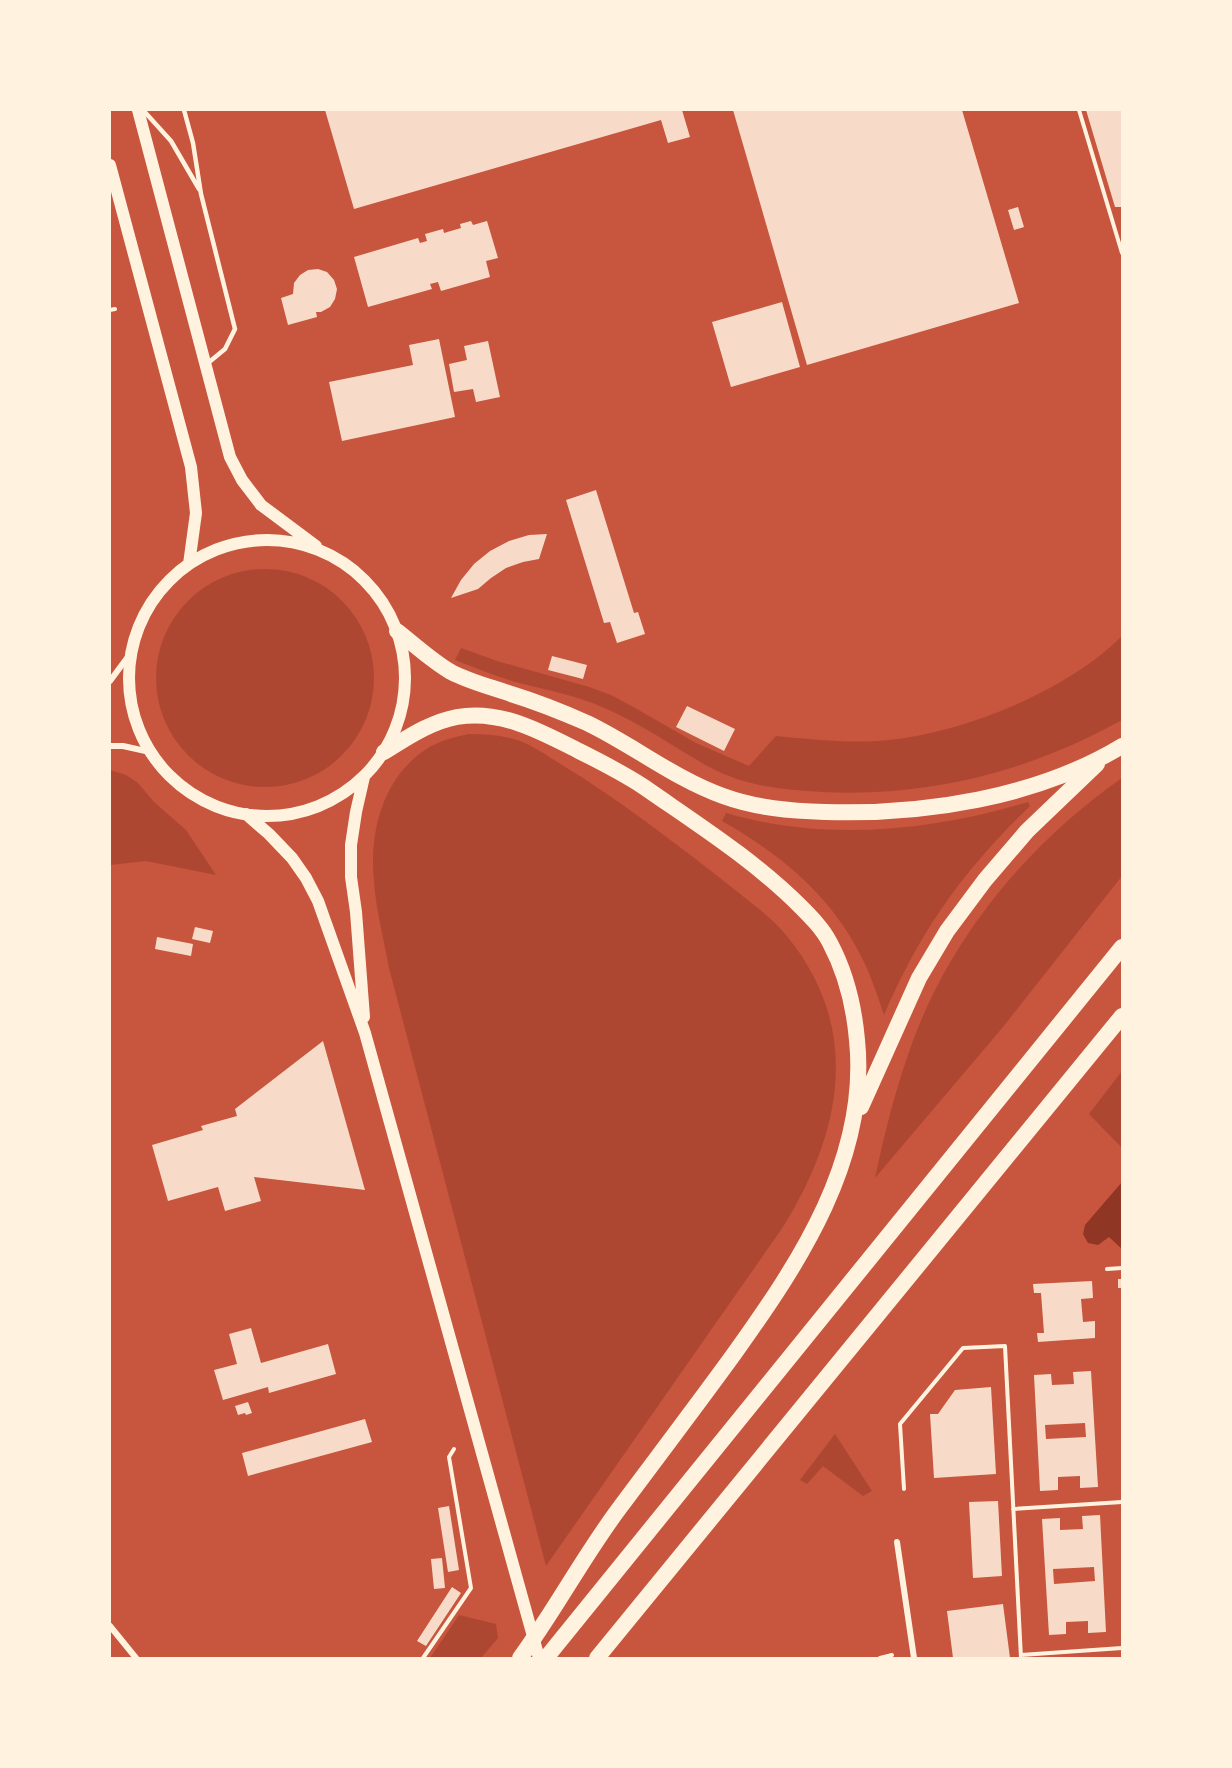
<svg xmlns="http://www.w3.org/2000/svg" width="1232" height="1768" font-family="'Sofia Sans Condensed',sans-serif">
	<rect width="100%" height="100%" fill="#c8553d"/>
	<path fill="#ae4732" d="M156 678a109 109 0 1 1 218 0a109 109 0 1 1-218 0Z
		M1122,636V720C1028,772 930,797 822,792C791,790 759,788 729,776C710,769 694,758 677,748C653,733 628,718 602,707C575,695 547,690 519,683C497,677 476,668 455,660L461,648L497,661L589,687L611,695L637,709L696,743L749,766L776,736C809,739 843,743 877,741C957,736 1065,693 1122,636Z
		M469,734C484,734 499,735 514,739C531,744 546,755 562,765C590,782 618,801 645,821C676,844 708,868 739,893C755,906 773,919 786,935C863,1028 842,1132 783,1227L546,1566L389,968C384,939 376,911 374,881C369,832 383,778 425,750C438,741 454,737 469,734Z
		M110,770L126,775L138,783L154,802L186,830L216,875L146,861L110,865Z
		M1122,778V876L1003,1027L875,1178C884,1136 894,1095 908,1055C946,942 1026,845 1122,778Z
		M1028,802L1030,806C963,871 921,929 884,1015C877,994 870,973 860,954C830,895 779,853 722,821L726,813C825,842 931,831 1028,802Z
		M1122,1071V1148L1089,1114Z
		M835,1434L872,1491L863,1496L823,1466L807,1484L800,1480Z
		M459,1615L496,1624L498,1638L481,1658H430Z"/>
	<path fill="#8f3625" d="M1122,1182V1249L1109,1237L1098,1245L1088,1243L1083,1234L1085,1225Z"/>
	<path fill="#f7dbc8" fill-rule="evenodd" d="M325,110H682L690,137L668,143L661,120L354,209Z
		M733,110H962L1019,303L807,365Z
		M1086,110H1122V207H1115Z
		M1018,207L1024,227L1014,230L1008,210Z
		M471,221L473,225L487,221L498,258L486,261L490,277L441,291L438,282L430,284L432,289L368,307L354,257L418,238L420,243L427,241L425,234L443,229L444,233L461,228L460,224Z
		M318,269L327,272L334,280L337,289L335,299L330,307L321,312H316L317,317L288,325L281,298L293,294L294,283L300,275L308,270Z
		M782,302L800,367L731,387L712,322Z
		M439,339L455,417L342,441L329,382L413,365L409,345Z
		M488,341L500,397L476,402L473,389L454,392L449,364L467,360L464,346Z
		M596,490L634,613L638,612L645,634L617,643L610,622L604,623L566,500Z
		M547,534L539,559L523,562L506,568L491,578L478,589L451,598L461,580L474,564L490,551L509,541L529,535Z
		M552,656L587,665L583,679L548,670Z
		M687,706L735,729L724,751L676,727Z
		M195,927L213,931L210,943L192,939Z
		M157,937L193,944L191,956L155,949Z
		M323,1041L365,1190L254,1177L261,1201L225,1211L218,1187L168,1201L152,1145L203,1130L201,1126L237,1116L235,1109Z
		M1118,1279H1122V1288H1118Z
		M1092,1281L1093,1298L1081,1299L1083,1322L1095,1321V1338L1038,1342L1037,1333H1044L1041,1293H1034L1033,1284Z
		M251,1328L261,1363L328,1344L336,1374L269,1393L268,1387L223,1400L214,1370L237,1364L229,1334Z
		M1091,1371L1098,1487L1080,1488V1476L1058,1477V1490L1040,1491L1034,1375L1051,1374L1052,1385L1074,1384L1073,1372ZM1085,1423L1086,1437L1046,1439L1045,1425Z
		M991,1387L996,1474L934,1478L930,1414H938L955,1390Z
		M248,1402L252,1413L246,1415L245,1413L238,1415L235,1406Z
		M365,1419L372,1442L248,1476L242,1453Z
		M998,1501L1002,1576L973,1578L969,1502Z
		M449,1506L459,1570L448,1572L438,1508Z
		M1100,1515L1106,1632L1088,1633V1621L1066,1622V1634L1049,1635L1042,1519L1060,1518V1530L1083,1529L1082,1516ZM1094,1567L1095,1581L1054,1584L1053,1569Z
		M442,1558L445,1588L434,1589L431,1559Z
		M452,1587L461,1593L426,1646L417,1641Z
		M1003,1604L1010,1658H953L947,1611Z"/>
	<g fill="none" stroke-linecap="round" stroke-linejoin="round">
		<path stroke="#fff3e0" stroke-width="4" d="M1079,110L1122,253
			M110,310L115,309
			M1107,1269L1122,1268
			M904,1489L900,1424L963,1348L1005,1346L1021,1658
			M1013,1509L1122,1502
			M1021,1655L1122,1648
			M423,1658L471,1588L449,1457L454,1449
			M880,1658L892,1655"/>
		<path stroke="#fff3e0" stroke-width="4.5" d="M143,110L171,141L199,189
			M184,110L193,143L201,194L235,329L225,349L208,363"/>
		<path stroke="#fff3e0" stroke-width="6" d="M110,681L130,654
			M110,746H123L150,752
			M897,1542L914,1658
			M110,1626L136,1658"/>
		<path stroke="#fff3e0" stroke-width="12" d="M138,110L230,457L242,480L261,505L316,546
			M110,165L191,467L196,513L189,564
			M129 678a138 138 0 1 1 276 0a138 138 0 1 1-276 0Z
			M246,814L269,834L292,858L306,878L318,901L365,1033L539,1658
			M364,1017L356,912L351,877V845L356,812L364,777"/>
		<path stroke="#fff3e0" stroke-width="16" d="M397,631C415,645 432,661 451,672C470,682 491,687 511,694C537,702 562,712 587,723C633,745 675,779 723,796C756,808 790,811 825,812C924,815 1036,798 1122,746
			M384,752C407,738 430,722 457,717C501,709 541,732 579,751C601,762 623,773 644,787C697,824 754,860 800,906C811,917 823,929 830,943C846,973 854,1006 857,1040C869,1158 800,1262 734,1354C697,1405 659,1455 621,1506C584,1555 556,1609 520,1658
			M861,1107L919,978L947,931L985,880L1027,831L1097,764
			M546,1658L1122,947
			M597,1658L1122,1016"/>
	</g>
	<rect width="1232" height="1768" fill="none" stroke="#fff3e0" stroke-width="222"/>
</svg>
